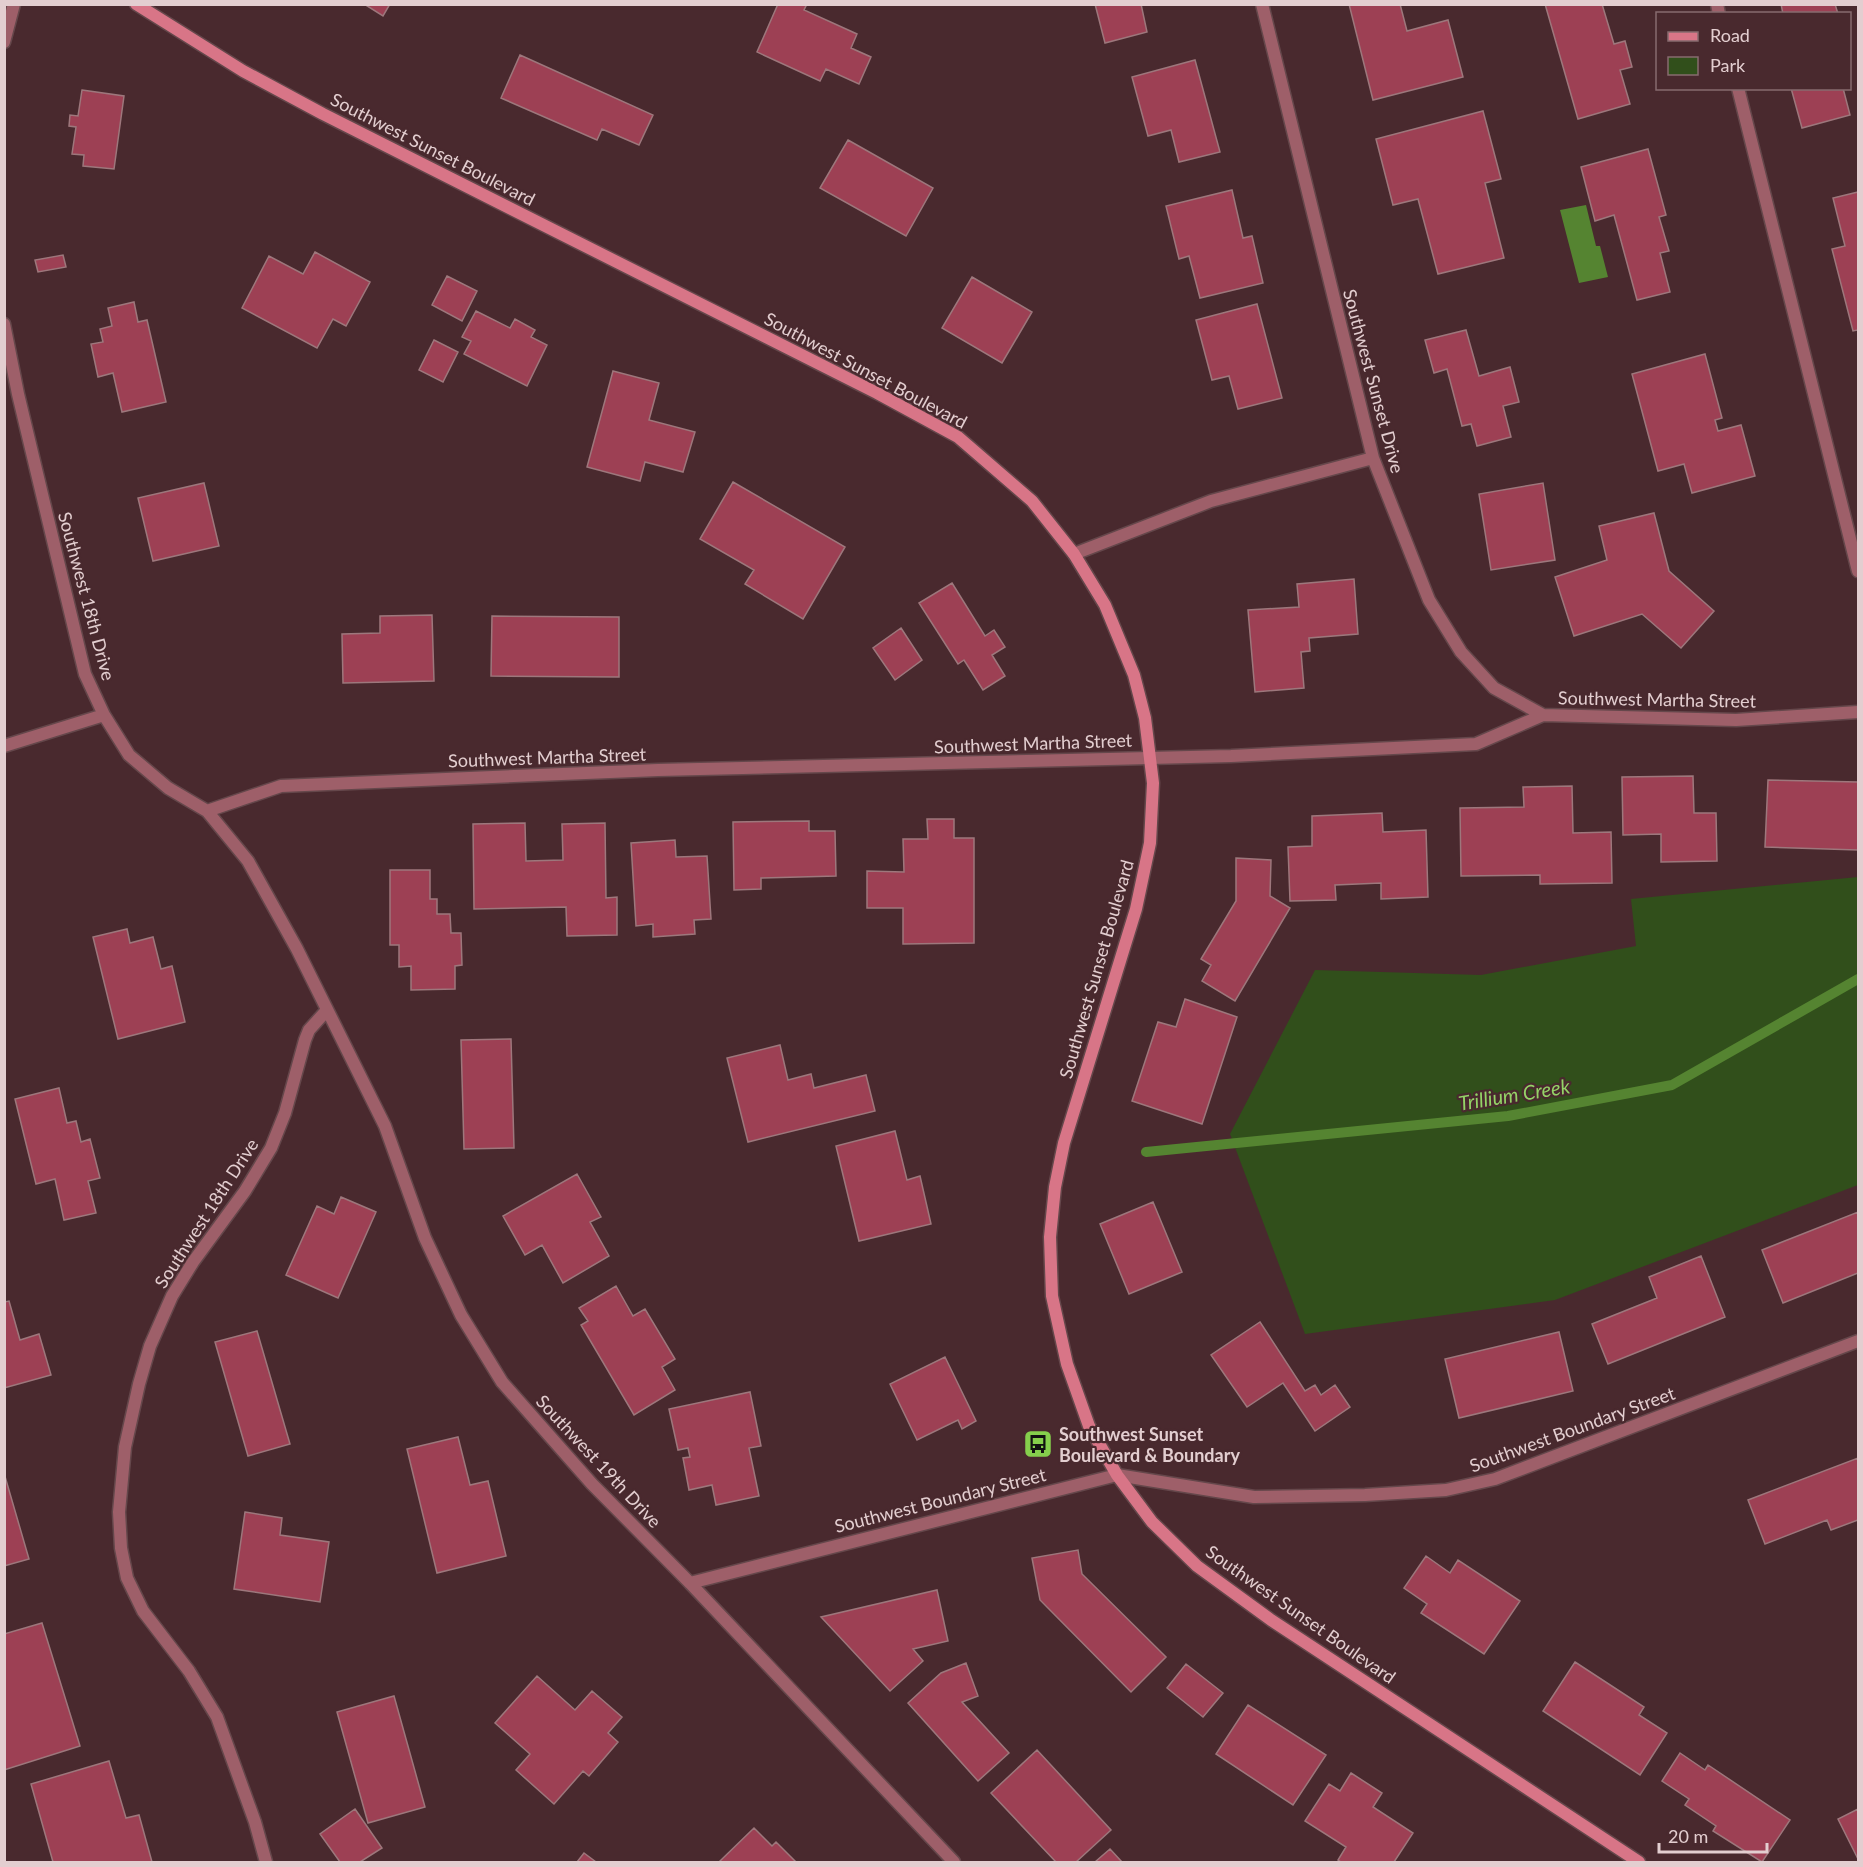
<svg xmlns="http://www.w3.org/2000/svg" width="1863" height="1867" font-family="Lato,sans-serif">
	<rect width="100%" height="100%" fill="#49292e"/>
	<path fill="#314f1b" d="M1858,877V1185L1555,1300L1305,1334L1230,1134L1315,970L1481,975L1636,946L1631,899Z"/>
	<path fill="#558431" d="M1586,205L1596,246H1600L1608,277L1579,283L1560,210Z"/>
	<g fill="none" stroke-linecap="round" stroke-linejoin="round">
		<path stroke="#558431" stroke-width="10" d="M1146,1152L1508,1116L1672,1085L1858,979"/>
	</g>
	<path fill="#9d4054" stroke="#9d777c" stroke-width="1.5" d="M364,4H390L383,16Z
		M778,4H807L804,10L857,34L851,48L871,57L859,84L826,69L820,81L757,52Z
		M1095,4H1141L1147,32L1105,43Z
		M1349,4H1400L1407,31L1448,20L1463,77L1373,100Z
		M1545,4H1602L1614,44L1625,41L1632,67L1620,70L1630,104L1578,119Z
		M1781,4H1835L1838,14H1783Z
		M520,55L653,115L639,145L602,129L597,140L501,98Z
		M1195,60L1220,152L1179,162L1171,130L1148,136L1132,77Z
		M1791,88H1843L1850,115L1802,128Z
		M82,90L124,96L114,169L83,166L84,155L72,154L76,127L69,126L70,115L78,116Z
		M1483,111L1501,179L1485,183L1504,258L1438,274L1418,199L1393,205L1376,139Z
		M848,140L933,188L906,236L820,188Z
		M1648,149L1666,215L1659,217L1669,251L1660,253L1670,292L1637,300L1614,215L1595,221L1581,167Z
		M1232,190L1243,238L1252,236L1263,283L1200,298L1189,256L1179,259L1166,206Z
		M1858,192V330L1853,331L1832,249L1845,246L1833,198Z
		M315,252L370,282L346,326L333,319L317,348L242,308L269,256L303,274Z
		M63,255L66,267L38,272L35,260Z
		M447,276L477,291L462,321L432,305Z
		M972,277L1032,312L1002,363L942,328Z
		M134,302L138,322L147,320L166,402L122,412L113,373L98,377L91,344L103,342L100,329L112,326L108,308Z
		M1257,304L1282,398L1238,409L1229,376L1212,380L1196,320Z
		M476,311L510,328L515,319L535,330L531,337L547,345L527,386L464,354L471,341L462,337Z
		M1466,330L1479,376L1510,367L1519,402L1503,406L1511,437L1477,446L1471,424L1462,426L1447,369L1434,373L1425,340Z
		M434,340L458,352L443,382L419,370Z
		M1705,354L1722,418L1715,420L1718,431L1741,425L1755,476L1692,493L1684,464L1658,471L1632,374Z
		M613,371L659,383L649,420L695,432L683,472L645,462L640,481L587,467Z
		M733,482L845,547L803,619L745,584L754,570L700,539Z
		M204,483L219,546L153,561L138,498Z
		M1543,483L1555,560L1491,570L1479,494Z
		M1654,513L1669,571L1714,611L1681,648L1642,614L1574,636L1555,577L1607,560L1599,526Z
		M1354,579L1358,634L1309,638L1310,651L1301,652L1304,688L1255,692L1248,610L1299,607L1297,584Z
		M952,583L985,636L994,630L1005,647L992,655L1005,676L983,690L964,660L958,664L919,603Z
		M432,615L434,681L343,683L342,634L380,633V616Z
		M492,616L619,617V677L491,676Z
		M901,628L922,660L895,680L873,648Z
		M1693,776L1694,813H1716L1717,861L1661,862V834L1623,835L1622,777Z
		M1768,780L1858,782V850L1765,847Z
		M1572,786L1573,833L1611,832L1612,883L1540,884V875L1461,876L1460,808L1524,807L1523,787Z
		M1382,813L1383,832L1426,830L1428,897L1381,899V883L1335,885L1336,900L1290,901L1288,847L1312,846V816Z
		M927,819H954V838H974V943L903,944V908H867V871L904,872L903,839H928Z
		M809,821V831H835L836,876L761,878V889L734,890L733,822Z
		M525,823L526,861L563,860L562,824L605,823L606,898L617,897V935L567,936L566,907L474,909L473,824Z
		M675,840L676,857L707,856L711,919L694,920L695,934L653,937V924L636,926L631,843Z
		M1236,858L1271,860L1270,896L1290,908L1235,1001L1202,981L1211,965L1201,959L1236,901Z
		M390,870H430V899H437V914H450L451,933H461L462,965L455,966V989L411,990V966L399,967V945H390Z
		M127,929L130,943L153,937L161,969L172,966L185,1022L118,1039L93,937Z
		M1185,999L1237,1017L1202,1124L1132,1101L1158,1022L1176,1027Z
		M511,1039L514,1148L464,1149L461,1040Z
		M780,1045L788,1080L811,1074L814,1088L866,1075L875,1111L748,1142L727,1058Z
		M59,1088L67,1123L76,1121L81,1142L90,1139L100,1178L88,1181L96,1213L64,1220L55,1179L36,1184L15,1099Z
		M895,1131L907,1180L920,1176L931,1224L859,1241L836,1146Z
		M577,1174L601,1217L590,1222L609,1256L563,1283L542,1245L525,1255L503,1216Z
		M341,1197L376,1212L338,1298L286,1275L317,1206L334,1214Z
		M1153,1202L1182,1272L1129,1294L1100,1224Z
		M1858,1212V1273L1783,1303L1762,1250Z
		M1701,1256L1725,1317L1608,1364L1592,1324L1657,1298L1649,1277Z
		M616,1286L633,1316L645,1309L675,1359L662,1367L675,1390L634,1415L581,1325L588,1321L579,1308Z
		M9,1301L20,1340L39,1334L51,1375L4,1388V1302Z
		M1260,1322L1305,1391L1315,1385L1321,1395L1335,1385L1350,1407L1315,1431L1283,1383L1247,1407L1211,1355Z
		M257,1331L290,1444L248,1456L215,1342Z
		M1559,1332L1573,1391L1459,1418L1445,1359Z
		M945,1357L976,1421L962,1429L958,1420L917,1440L890,1384Z
		M750,1392L761,1446L749,1448L759,1496L716,1505L712,1485L689,1490L683,1458L690,1457L688,1448L678,1450L669,1409Z
		M458,1437L470,1485L488,1481L506,1556L437,1573L407,1449Z
		M1858,1458V1520L1831,1530L1827,1520L1765,1544L1748,1500Z
		M4,1473L29,1559L4,1566Z
		M245,1512L282,1518L280,1535L329,1542L320,1602L234,1589Z
		M1078,1550L1082,1574L1166,1657L1131,1692L1040,1600L1032,1558Z
		M1426,1556L1450,1573L1458,1560L1520,1601L1484,1654L1421,1613L1427,1604L1404,1588Z
		M937,1590L948,1641L913,1649L923,1661L890,1691L821,1617Z
		M42,1623L80,1746L4,1770V1634Z
		M1575,1662L1644,1707L1639,1715L1667,1733L1640,1775L1543,1711Z
		M966,1663L978,1696L962,1702L1009,1753L978,1781L908,1703L941,1673Z
		M1186,1664L1223,1693L1203,1717L1167,1688Z
		M537,1676L575,1710L592,1691L622,1717L608,1733L618,1742L589,1776L583,1771L554,1804L516,1770L530,1754L495,1723Z
		M394,1696L425,1807L368,1823L337,1712Z
		M1248,1705L1326,1755L1293,1805L1216,1754Z
		M1037,1750L1111,1830L1076,1862H1056L991,1793Z
		M1680,1753L1705,1770L1708,1765L1790,1820L1762,1862L1713,1831L1716,1826L1685,1805L1689,1799L1662,1781Z
		M109,1761L126,1818L139,1815L152,1862H53L31,1784Z
		M1351,1773L1382,1793L1373,1807L1413,1833L1394,1862H1341L1338,1860L1346,1847L1305,1821L1329,1784L1340,1791Z
		M355,1809L382,1848L360,1862H340L320,1834Z
		M1858,1809V1859L1838,1819Z
		M754,1828L772,1846L776,1842L796,1862H719Z
		M1110,1849L1122,1862H1095Z
		M584,1853L596,1862H577Z"/>
	<g fill="none" stroke-linecap="round" stroke-linejoin="round">
		<g stroke="#65474b" stroke-width="15">
			<path id="street" d="M1262,4L1373,458L1429,600L1461,652L1494,688L1543,715
				M1717,4L1719,14
				M4,42L14,4
				M1738,88L1858,571
				M4,324L18,394L85,674L104,715L129,755L168,788L207,811L248,861L297,949L385,1126L425,1238L461,1315L502,1382L592,1484L690,1583L954,1862
				M1074,554L1211,501L1373,458
				M4,746L104,715
				M207,811L281,786L658,770L1231,756L1476,744L1543,715L1736,720L1858,712
				M690,1583L1117,1475L1254,1497L1365,1495L1446,1490L1495,1479L1858,1341
				M266,1862L255,1822L217,1717L189,1671L143,1611L127,1578L121,1548L119,1512L125,1447L139,1384L150,1346L172,1296L193,1262L245,1191L271,1148L285,1113L305,1040L309,1030L327,1010"/>
		</g>
		<g stroke="#65474b" stroke-width="15">
			<path id="secondary" d="M136,4L243,71L323,114L877,393L958,437L1032,501L1074,554L1105,605L1134,675L1145,718L1153,783L1150,843L1136,909L1064,1143L1055,1187L1050,1237L1052,1296L1067,1364L1089,1426L1117,1475L1152,1522L1197,1566L1271,1620L1639,1862"/>
		</g>
		<use href="#street" stroke="#9e5f69" stroke-width="12"/>
		<use href="#secondary" stroke="#d87587" stroke-width="12"/>
	</g>
	<defs>
		<g id="bus-square" transform="scale(1.5)"><rect x="-9" y="-9" width="18" height="18" rx="4" fill="#85cf4c" stroke="#49292e"/><path d="M-5-6H5V4H4V6H2V4H-2V6H-4V4H-5ZM-3.5-4V0h7V-4ZM-3.5 1.2v1.5H-2V1.2ZM2 1.2v1.5H3.5V1.2Z" fill="#111"/></g>
	</defs>
	<g fill-rule="evenodd">
		<use href="#bus-square" x="1038" y="1444"/>
	</g>
	<g text-anchor="middle" dominant-baseline="central" stroke-width="4.5" stroke-linejoin="round" paint-order="stroke">
		<g font-size="18" fill="#e3ced0" stroke="#49292e">
			<text transform="translate(433 149) rotate(27)">Southwest Sunset Boulevard</text>
			<text transform="translate(866 370) rotate(28)">Southwest Sunset Boulevard</text>
			<text transform="translate(1374 381) rotate(75)">Southwest Sunset Drive</text>
			<text transform="translate(87 596) rotate(75)">Southwest 18th Drive</text>
			<text transform="translate(1657 699) rotate(1)">Southwest Martha Street</text>
			<text transform="translate(1033 743) rotate(-2)">Southwest Martha Street</text>
			<text transform="translate(547 757) rotate(-2)">Southwest Martha Street</text>
			<text transform="translate(1096 969) rotate(-74)">Southwest Sunset Boulevard</text>
			<text transform="translate(206 1213) rotate(-57)">Southwest 18th Drive</text>
			<text transform="translate(1572 1429) rotate(-20)">Southwest Boundary Street</text>
			<text transform="translate(599 1461) rotate(47)">Southwest 19th Drive</text>
			<text transform="translate(940 1500) rotate(-14)">Southwest Boundary Street</text>
			<text transform="translate(1301 1614) rotate(35)">Southwest Sunset Boulevard</text>
		</g>
		<g font-size="18" font-weight="bold" fill="#e3ced0" stroke="#49292e" text-anchor="start">
			<text x="1059" y="1434">Southwest Sunset<tspan x="1059" dy="21">Boulevard &amp; Boundary</tspan></text>
		</g>
		<g font-size="20" font-style="italic" fill="#94d367" stroke="#49292e">
			<text transform="translate(1514 1094) rotate(-9)">Trillium Creek</text>
		</g>
	</g>
	<rect width="1863" height="1867" fill="none" stroke="#e3ced0" stroke-width="12"/>
	<rect x="1656" y="12" width="195" height="78" fill="#49292e" stroke="#876b6f" stroke-width="1.5"/>
	<rect x="1668" y="32" width="30" height="9" fill="#d87587" stroke="#876b6f" stroke-width="1.5"/>
	<text x="1710" y="42" font-size="18" fill="#e3ced0">Road</text>
	<rect x="1668" y="57" width="30" height="18" fill="#314f1b" stroke="#876b6f" stroke-width="1.5"/>
	<text x="1710" y="72" font-size="18" fill="#e3ced0">Park</text>
	<path d="M1659 1843v9h108v-9" fill="none" stroke="#e3ced0" stroke-width="3"/>
	<text x="1668" y="1843" font-size="18" fill="#e3ced0" stroke="#49292e" stroke-width="4.5" paint-order="stroke">20 m</text>
</svg>
